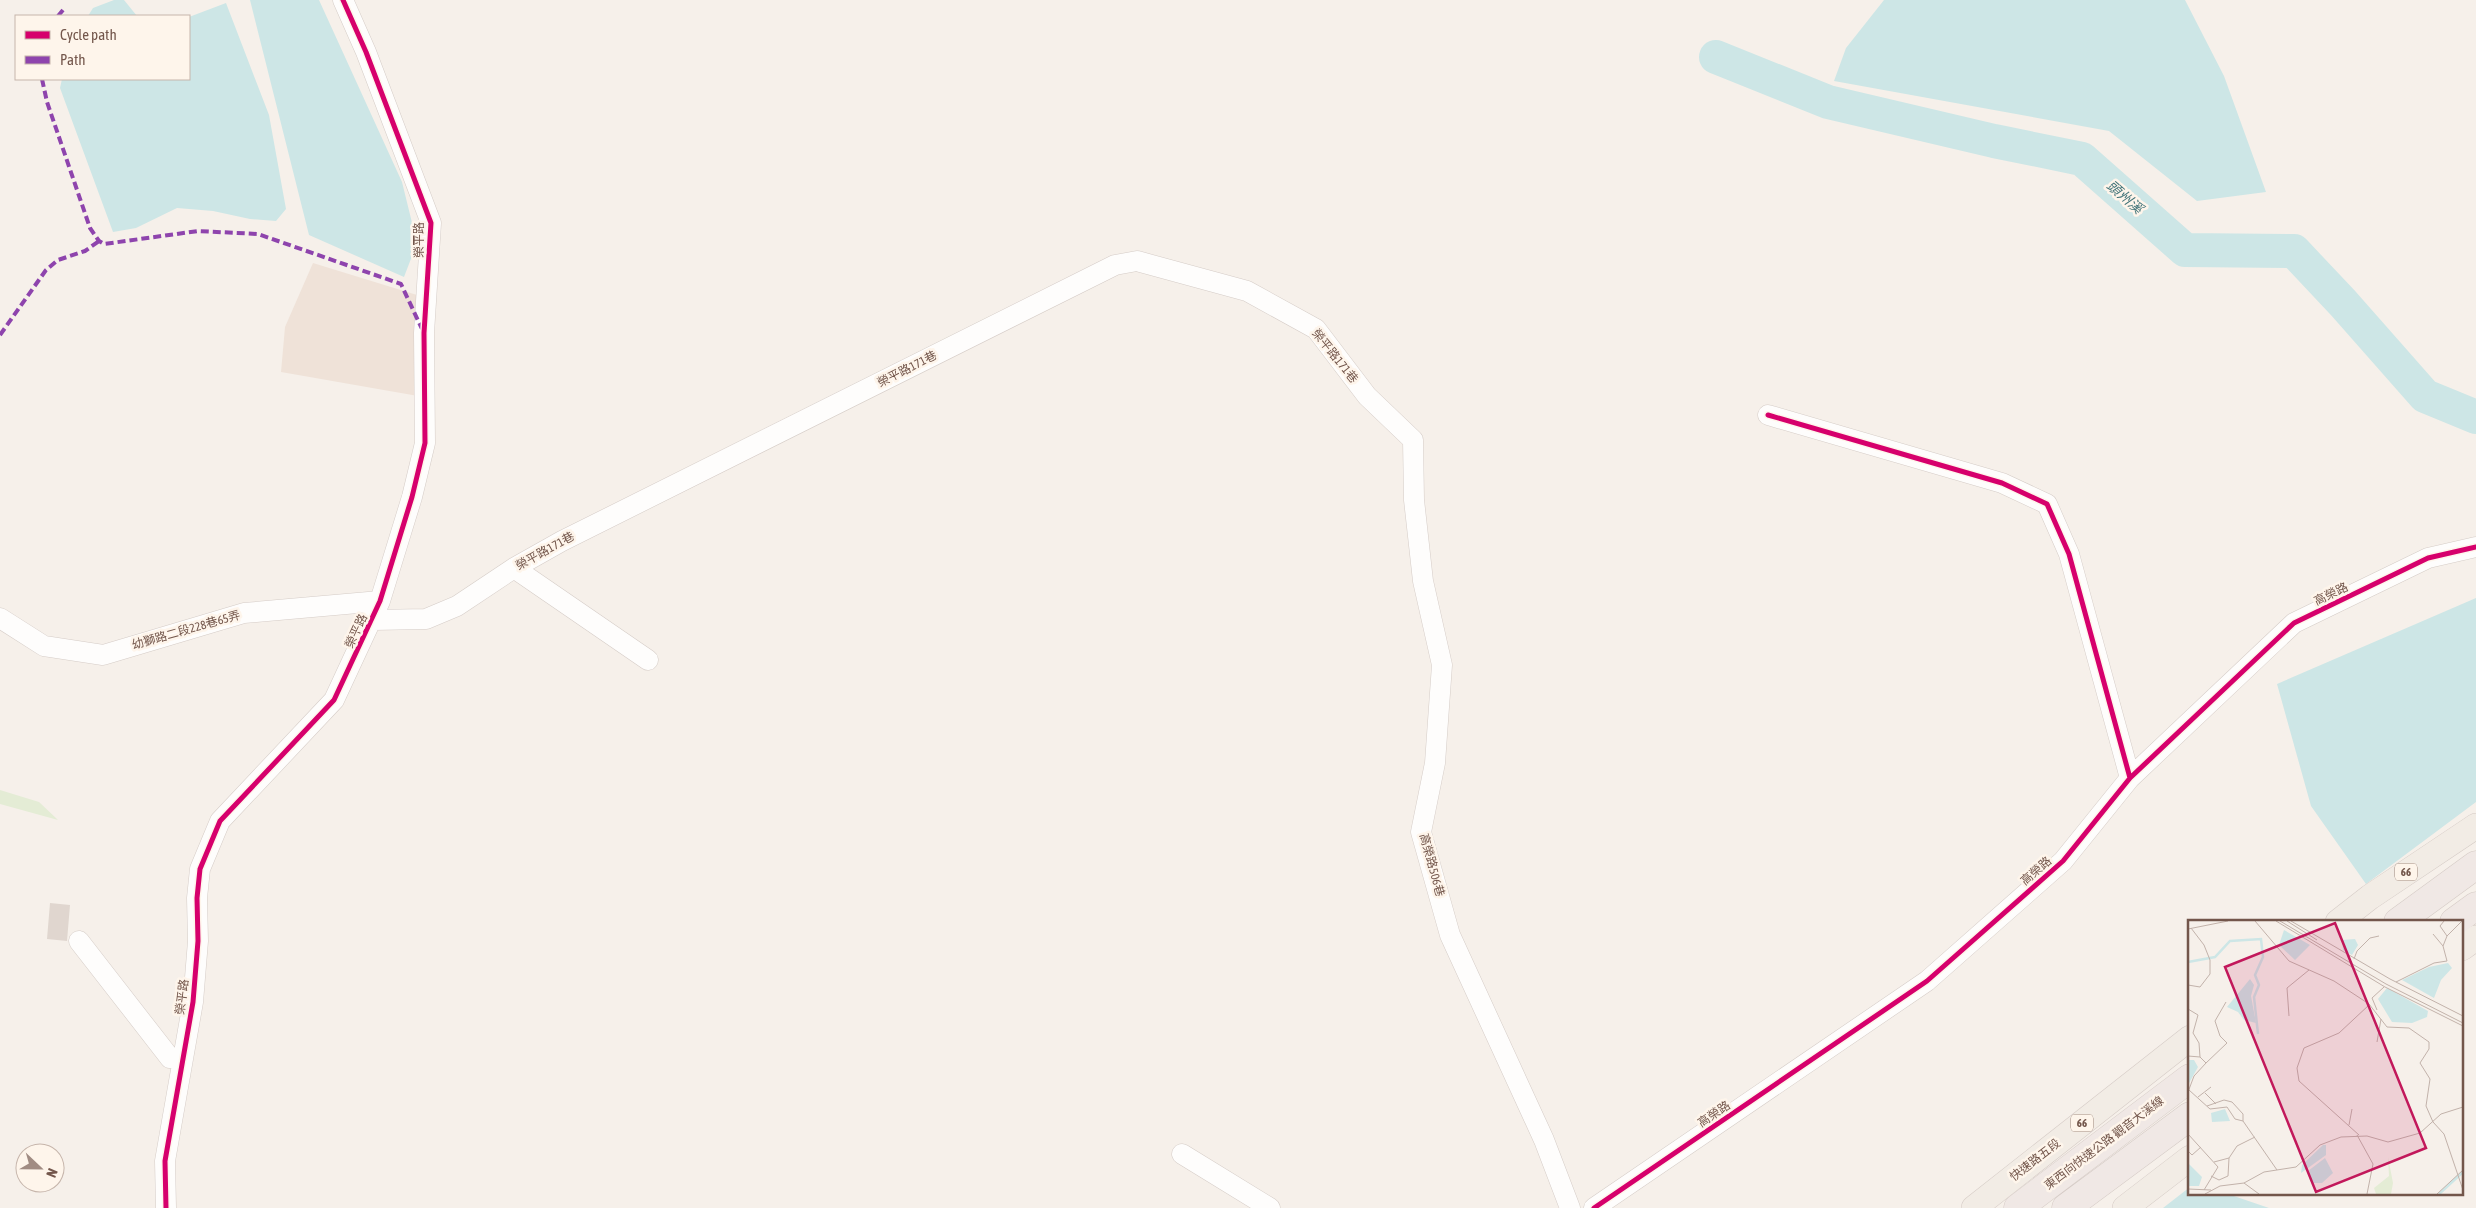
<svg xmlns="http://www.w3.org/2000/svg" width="2476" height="1208" font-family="'Asap Condensed','Noto Sans TC',sans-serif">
	<rect width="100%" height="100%" fill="#f6f0ea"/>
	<path fill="#efe2d8" d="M313,263L417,295L418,396L281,372L285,327Z"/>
	<path fill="#e4ecd5" d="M0,790L39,802L58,820L0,804Z"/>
	<path fill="#cde6e6" d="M114,0H124L137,16H88L93,8Z
		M250,0H319L402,182L417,243L404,277L309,235Z
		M1884,0H2185L2224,76L2266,192L2197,201L2109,131L1834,81L1846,48Z
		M226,3L269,115L286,209L276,221L250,219L213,211L177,208L136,228L113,232L60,88L62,79H189V17Z
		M2476,598V802L2366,884L2311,806L2277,684Z
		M2190,1187V1194H2228L2269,1208H2163Z"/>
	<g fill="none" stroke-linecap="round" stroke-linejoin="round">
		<path stroke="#cde6e6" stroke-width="34" d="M1716,57L1828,102L1994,141L2082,159L2185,250L2294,251L2343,303L2425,396L2476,417"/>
	</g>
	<path fill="#e0d6cf" d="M50,903L70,905L67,941L47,939Z"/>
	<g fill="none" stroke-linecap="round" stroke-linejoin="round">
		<g stroke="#d5ccc7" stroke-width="21">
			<path id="minor" d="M1768,415L2002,483L2047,504L2069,554L2130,778
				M514,568L648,660
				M0,618L44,646L103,655L244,613L380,601
				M373,620L426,619L457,606L514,568L562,541L1115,265L1137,261L1247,291L1316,329L1367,396L1413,440L1414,500L1423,581L1442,665L1435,763L1421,832L1450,935L1544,1140L1570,1208
				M79,941L170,1058L183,1059
				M1182,1154L1270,1208
				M166,1208L165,1161L193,1002L198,941L197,898L200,869L220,821L334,700L380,601L412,497L425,443L424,333L431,223L366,52L343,0
				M1594,1208L1927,981L2063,861L2130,778L2294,623L2428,558L2476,547"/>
		</g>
		<g stroke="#d5cbc6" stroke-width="26">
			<path id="major" d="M2338,922L2370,897L2476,826
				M2462,948L2476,938
				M1974,1208L2190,1038
				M2125,1208L2190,1158"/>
		</g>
		<g stroke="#d5cbc6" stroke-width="29">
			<path id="highway" d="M2398,922L2476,865
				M2454,922L2476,906
				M2018,1208L2190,1078
				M2066,1208L2190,1116"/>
		</g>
		<use href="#minor" stroke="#fefdfc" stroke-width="20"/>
		<use href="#major" stroke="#f2ece5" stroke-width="25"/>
		<use href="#highway" stroke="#f0e8e5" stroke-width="28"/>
		<path stroke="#8e44ad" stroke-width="4" stroke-dasharray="8 4" stroke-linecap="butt" d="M58,16L63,10
			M42,79L47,102L90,228L99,241L104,244L198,231L258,234L401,284L422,329
			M0,335L46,270L58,260L85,251L99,241"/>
		<g stroke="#fef5eb" stroke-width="8">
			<path id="cycleway" d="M1768,415L2002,483L2047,504L2069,554L2130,778
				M166,1208L165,1161L193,1002L198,941L197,898L200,869L220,821L334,700L380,601L412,497L425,443L424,333L431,223L366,52L343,0
				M1594,1208L1927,981L2063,861L2130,778L2294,623L2428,558L2476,547"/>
		</g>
		<use href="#cycleway" stroke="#d6006c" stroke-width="5"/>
	</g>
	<g text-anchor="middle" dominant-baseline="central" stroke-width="5" stroke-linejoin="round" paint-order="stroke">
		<g fill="#fef5eb" stroke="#9d867b" stroke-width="1">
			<rect x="2395" y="863.5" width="22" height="17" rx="4"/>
			<rect x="2071" y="1114.5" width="22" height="17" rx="4"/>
		</g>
		<g font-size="11" font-weight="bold" fill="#73564b">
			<text x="2406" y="872">66</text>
			<text x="2082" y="1123">66</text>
		</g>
		<g font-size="12" fill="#73564b" stroke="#fef5eb">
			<text transform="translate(419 240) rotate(-90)">榮平路</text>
			<text transform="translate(1335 356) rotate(51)">榮平路171巷</text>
			<text transform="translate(907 369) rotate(-27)">榮平路171巷</text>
			<text transform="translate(545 551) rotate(-29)">榮平路171巷</text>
			<text transform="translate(2331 594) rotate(-26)">高榮路</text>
			<text transform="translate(186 630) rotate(-16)">幼獅路二段228巷65弄</text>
			<text transform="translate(356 631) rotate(-65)">榮平路</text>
			<text transform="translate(1432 865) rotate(75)">高榮路506巷</text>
			<text transform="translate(2036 871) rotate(-41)">高榮路</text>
			<text transform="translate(182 997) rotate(-83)">榮平路</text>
			<text transform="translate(1714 1114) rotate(-34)">高榮路</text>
			<text transform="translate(2104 1143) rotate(-37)">東西向快速公路 觀音大溪線</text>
			<text transform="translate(2035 1160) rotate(-38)">快速路五段</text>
		</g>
		<g font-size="14" font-style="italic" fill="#407378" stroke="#fef5eb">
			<text transform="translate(2125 197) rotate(41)">頭州溪</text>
		</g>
	</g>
	<g transform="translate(2188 920)">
		<rect width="275" height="275" fill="#f6f0ea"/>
		<path d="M200,237L205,263L203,274H188L186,268L201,256Z" fill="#e4ecd5"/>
		<path d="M96,10L122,25L107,40L91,25ZM167,19L170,25L164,35L155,30L154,20ZM260,43L264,48L253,60L246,78L214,60L241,47ZM62,59L66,65L63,76L68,103L56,100L50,92L39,87ZM199,68L240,91L239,97L224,103L204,102L190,79ZM0,140H6L10,147L0,165ZM37,189L42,201L24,202L23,193ZM135,225H138V235L113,253L114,245ZM137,238L145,253L134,263H125L120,251ZM0,243L14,257L11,266H0Z" fill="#cde6e6"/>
		<path fill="none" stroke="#cde6e6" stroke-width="2.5" d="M0,42L27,37L42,21L73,19L75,37L67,55L71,65L66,77L70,114M251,274L275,252"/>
		<path fill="none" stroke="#c2b2aa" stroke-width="1" d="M67,1L101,41L146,61L181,84L199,107L221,108L241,122V129L232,143L242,159L238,186L245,202L256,214L275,270M88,1L197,67L275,106M92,1L198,64L275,103M99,1L129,20M103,1L202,59L275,96M256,1L252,6L259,16M0,9L40,1M245,14L255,26M166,39L169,31L182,18L191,16M208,62L246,43L259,41L255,26L259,16L274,1M0,65L12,67L22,54V40L16,25L3,8M0,89L10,95L5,113L11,123L12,137M189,90L184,78L196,67M101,96L99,68L121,50M189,122L193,99M0,136L12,137L18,143L6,156L0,172M18,143L39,123L32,116L27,101L38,82M1,170L22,189L39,187L47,199L55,201M17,173L28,184M10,177L23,167M19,186L36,180L44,182L55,194V201L89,250M161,205L164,189M0,214L30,247L16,270M169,215L185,244L179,274M171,215L111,161L109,148L116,128L151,113L181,85M0,231L4,235L13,227M41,238L49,226L67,217M23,256L31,260L40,256L41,238L26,242M56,263L76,252L108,247L132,225L153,217L179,216L200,222L232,213L253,194L275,187M0,269L23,270M17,274L32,266L56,263L71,274M249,274L275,250"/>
		<path fill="#c2185b" fill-opacity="0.15" stroke="#c2185b" stroke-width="2.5" d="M147,3L238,228L128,272L37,47Z"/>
		<rect width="275" height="275" fill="none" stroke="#73564b" stroke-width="2.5"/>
	</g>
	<rect x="15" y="15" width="175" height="65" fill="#fef5eb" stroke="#c6b5ab"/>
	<rect x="25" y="31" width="25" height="8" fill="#d6006c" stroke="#c6b5ab"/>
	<text x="60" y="40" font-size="15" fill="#73564b">Cycle path</text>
	<rect x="25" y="56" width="25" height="8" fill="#8e44ad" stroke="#c6b5ab"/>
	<text x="60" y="65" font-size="15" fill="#73564b">Path</text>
	<g transform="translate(40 1168) rotate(112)"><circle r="24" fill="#fef5eb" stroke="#c6b5ab"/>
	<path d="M0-4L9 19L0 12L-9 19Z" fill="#a18c83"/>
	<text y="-8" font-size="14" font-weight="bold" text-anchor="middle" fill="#73564b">N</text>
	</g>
</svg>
